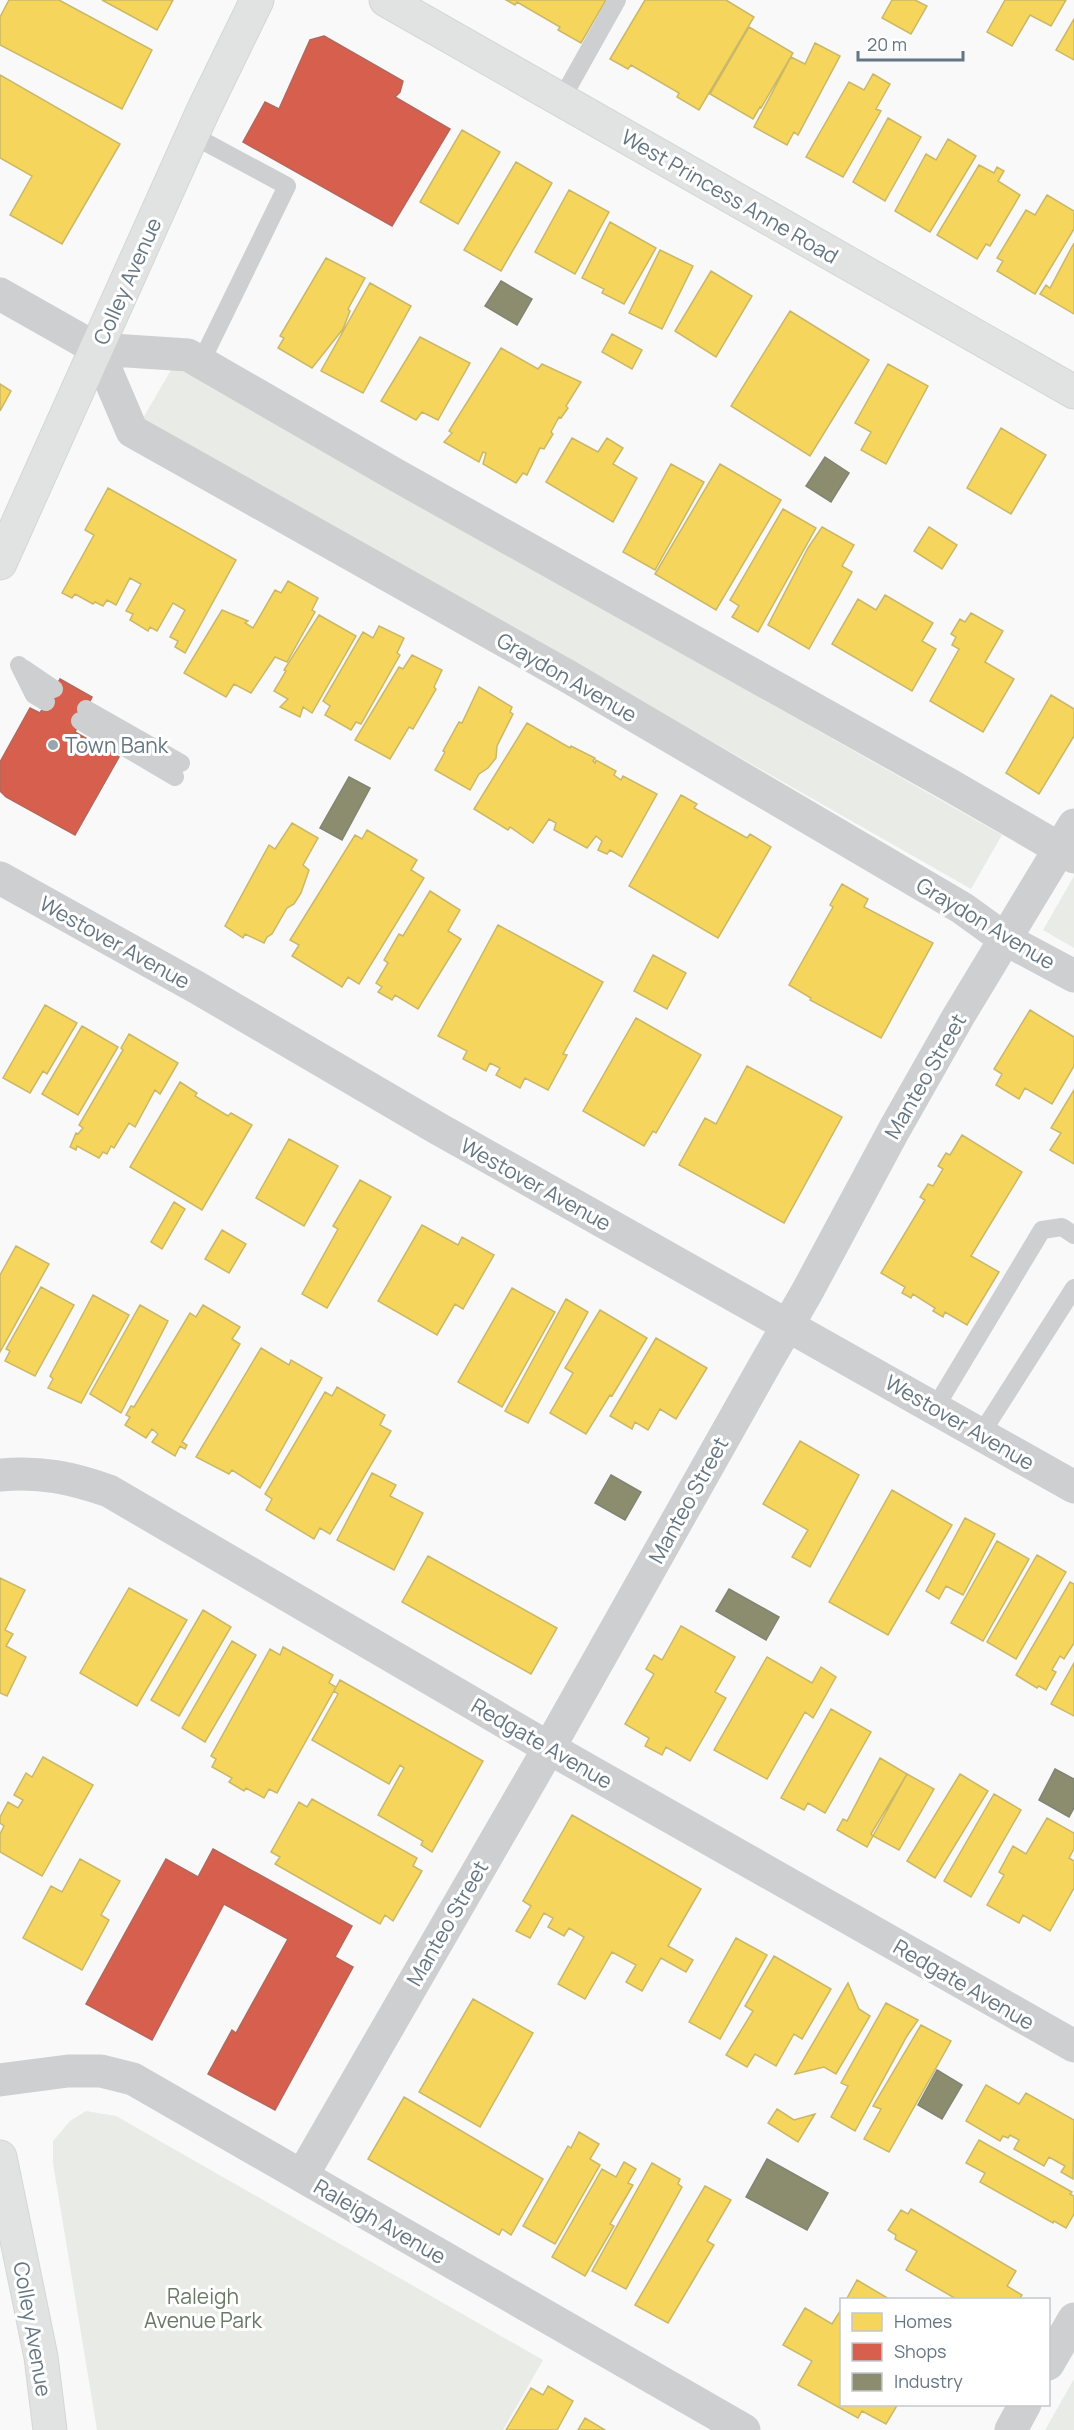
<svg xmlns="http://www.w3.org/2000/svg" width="1074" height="2430" font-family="Manrope,sans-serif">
	<rect width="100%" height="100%" fill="#f9f9f9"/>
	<path fill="#e8ebe6" d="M174,365L1002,835L971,889L143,418Z
		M1074,876V948L1043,930Z
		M86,2111L116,2116L543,2360L503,2430H97L53,2163V2141L70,2121Z
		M1074,2379V2430H1045Z"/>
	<path fill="#f6d55c" stroke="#cab868" stroke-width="1.5" d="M9,0H59L152,50L122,109L0,45V17Z
		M102,0H173L157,30Z
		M506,0H606L581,43L558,30L560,27L517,2L515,5Z
		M645,0H726L754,17L699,110L677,97L679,93L631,65L628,69L610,59Z
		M892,0H915L927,6L911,34L882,18Z
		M1005,0H1066L1051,26L1030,15L1012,46L987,32Z
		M1074,19V60L1056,50Z
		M749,27L793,53L761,108L760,107L753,119L710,94Z
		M815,43L840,56L798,135L794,132L787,145L754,127L791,57L805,64Z
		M873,74L890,84L876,109L881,111L843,177L806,157L849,82L864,90Z
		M0,75L120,144L62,244L10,215L32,176L0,158Z
		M888,118L921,137L885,201L853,182Z
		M462,130L500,152L458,224L420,202Z
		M948,139L976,156L930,232L895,211L926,154L936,160Z
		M516,162L552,183L501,271L464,250Z
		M979,165L994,173L997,167L1004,171L998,181L1020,195L990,246L986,244L977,259L937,235Z
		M569,190L609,212L575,274L535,252Z
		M1047,195L1074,211V229L1035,294L997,271L1003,261L997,258L1026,210L1035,215Z
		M610,222L656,248L624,304L602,293L604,289L582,278Z
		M1074,243V314L1040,294L1046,285L1050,288Z
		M660,250L693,266L662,329L629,313Z
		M326,258L365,278L348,309L350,311L343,329L312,368L278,348L284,338L280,336Z
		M711,271L752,296L716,357L675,331Z
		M370,283L411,306L363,393L321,371Z
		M790,311L869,360L810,456L731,406Z
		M612,334L642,350L632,369L602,352Z
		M420,337L470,363L438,420L422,412L416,420L381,401Z
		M501,348L538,369L542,364L581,382L566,406L568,408L561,418L559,417L551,432L553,434L544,449L540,448L527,475L523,473L516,483L483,464L486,453L483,452L479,462L444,442L452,433L449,431Z
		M888,364L928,386L886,464L861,450L871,432L855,423Z
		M0,384L11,391L0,411Z
		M1001,428L1046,455L1011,514L967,488Z
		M572,438L598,452L607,438L623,448L613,464L637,478L613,522L546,482Z
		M671,464L704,482L655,570L623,552Z
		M720,464L781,500L716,610L655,574Z
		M108,488L236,560L185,653L175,647L178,641L170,637L185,610L173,603L157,631L150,627L148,631L130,620L133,614L126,611L141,584L130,578L116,605L107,600L103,606L95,602L93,604L75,594L72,598L62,593L94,535L85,530Z
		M783,509L816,528L758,632L732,617L739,606L730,600Z
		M822,527L854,545L842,566L852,572L809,649L768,625L808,548Z
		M929,527L957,545L942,569L914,551Z
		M288,581L318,598L312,610L315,612L287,662L275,657L251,693L234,684L226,697L184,673L222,610L248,621L245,623L253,628L275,590L281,593Z
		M885,595L933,623L922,641L936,649L912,691L832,644L858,599L876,610Z
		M971,613L1003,631L985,662L1014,679L983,732L930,701L959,649L952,645L956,637L951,634L960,619L965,622Z
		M319,615L356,636L312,713L303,707L300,717L280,707L288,699L274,691L286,671L284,670Z
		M379,626L404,638L397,653L400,655L361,724L356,722L351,730L325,715L330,706L323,701L363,632L373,638Z
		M412,655L442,670L434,687L436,689L413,729L409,727L390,759L355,740L399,667L403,669Z
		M479,687L512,707L510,712L513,714L497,746L496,758L488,768L479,774L470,790L435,770L445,752L443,751L459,722L462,723Z
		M1051,695L1074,709V736L1039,794L1006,773Z
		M527,723L570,748L571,746L595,758L593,761L595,763L596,760L616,771L614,775L621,780L623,776L657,794L622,857L610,850L607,854L598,850L602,841L596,836L587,848L554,830L556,823L549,819L533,843L510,827L508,830L474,809Z
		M681,795L697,804L694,808L747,838L750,834L771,847L718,938L629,886Z
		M292,823L318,838L303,865L309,870L301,893L294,904L287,908L272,934L267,937L264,943L245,934L243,938L225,926L269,845L275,849Z
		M367,830L417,860L411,870L424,878L359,984L348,977L342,987L292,956L299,945L290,940L355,835L362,839Z
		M842,884L868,899L864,907L933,943L881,1038L810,1000L811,998L789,985L833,907L830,905Z
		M430,891L460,910L448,931L461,939L418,1009L395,995L392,1000L378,992L382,987L376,983L388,963L384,960L399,934L403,936Z
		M498,925L603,982L563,1054L567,1055L548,1090L525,1078L520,1088L496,1075L500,1068L490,1063L486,1071L463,1059L467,1051L438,1036Z
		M653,955L686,973L667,1009L634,991Z
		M45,1005L77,1023L47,1074L43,1071L30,1093L3,1078Z
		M1030,1010L1074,1037V1066L1052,1104L1025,1088L1019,1099L996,1085L1002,1074L994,1069Z
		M636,1018L701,1055L656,1133L653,1131L644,1146L583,1111Z
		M82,1026L118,1047L78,1115L42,1094Z
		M129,1034L178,1063L160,1094L155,1090L135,1127L129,1123L114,1148L111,1146L107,1154L103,1152L99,1158L77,1146L76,1150L70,1147L76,1133L78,1134L83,1128L79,1125L123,1050L121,1048Z
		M747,1066L842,1117L784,1223L679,1165L705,1118L716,1124Z
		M180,1082L197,1093L195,1096L228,1116L231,1113L252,1125L202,1210L130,1167Z
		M1074,1090V1164L1050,1150L1061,1133L1051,1128Z
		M962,1135L1022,1172L971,1256L999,1272L967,1325L945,1312L943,1317L933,1311L935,1308L913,1294L911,1298L902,1293L905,1287L881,1273L925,1200L920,1197L928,1184L933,1186L943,1169L938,1166L946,1153L950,1155Z
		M289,1139L338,1166L304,1226L256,1198Z
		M360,1180L391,1197L327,1308L302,1294L338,1229L333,1226Z
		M174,1202L185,1209L162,1249L151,1242Z
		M422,1225L458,1245L462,1237L494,1255L463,1309L455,1304L437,1335L378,1301Z
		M222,1230L246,1244L229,1273L205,1259Z
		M16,1246L49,1264L0,1352V1275Z
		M41,1287L74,1305L35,1376L5,1361L10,1351L6,1349Z
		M512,1288L555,1312L502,1407L458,1382Z
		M93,1295L129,1315L81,1403L48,1388L53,1379L50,1376Z
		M566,1299L588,1312L528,1423L505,1411Z
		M140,1305L168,1321L121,1413L90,1394Z
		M203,1305L240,1327L232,1339L240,1344L182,1442L187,1445L185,1449L180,1446L175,1456L152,1442L158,1434L152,1429L146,1438L125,1425L130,1417L126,1415L131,1406L134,1407L190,1313L196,1317Z
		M600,1310L647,1338L612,1396L610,1395L586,1434L550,1413L573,1373L565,1368Z
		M656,1338L707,1368L676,1419L660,1409L648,1430L635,1422L632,1429L610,1416Z
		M261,1348L289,1365L291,1360L322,1378L260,1488L232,1470L229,1474L196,1457Z
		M337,1387L385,1415L380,1425L391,1431L330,1534L320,1528L314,1539L266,1510L272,1499L265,1494L325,1392L332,1396Z
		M800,1441L859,1475L810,1567L792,1557L808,1530L763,1504Z
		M372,1473L396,1485L390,1496L423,1513L394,1570L337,1540Z
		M892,1490L952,1525L888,1635L829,1602Z
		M965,1518L995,1534L963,1595L946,1586L939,1599L926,1591Z
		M997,1541L1029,1559L983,1641L951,1623Z
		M1037,1555L1066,1572L1016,1659L987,1642Z
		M428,1556L557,1628L531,1674L402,1602Z
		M0,1578L25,1590L5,1630L13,1634L6,1646L26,1657L7,1696L0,1693Z
		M1070,1582L1074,1584V1643L1064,1659L1060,1656L1052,1670L1056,1672L1046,1690L1039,1686L1037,1688L1016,1675Z
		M129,1588L187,1620L137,1706L80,1673Z
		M203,1610L231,1627L179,1716L151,1700Z
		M681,1626L735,1657L715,1692L726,1698L690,1761L666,1747L662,1755L645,1746L649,1738L625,1724L654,1674L646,1669L654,1655L662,1660Z
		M232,1641L256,1655L205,1742L182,1728Z
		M283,1647L333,1675L329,1683L336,1687L277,1793L269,1789L264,1798L246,1788L244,1791L229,1782L232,1778L212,1767L216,1759L211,1756L270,1649L280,1655Z
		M767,1657L812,1683L821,1667L836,1677L813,1718L805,1712L767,1779L714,1750Z
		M1074,1663V1716L1051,1704Z
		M340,1680L483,1761L432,1852L421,1845L423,1841L378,1815L404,1768L400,1765L389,1784L312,1740L338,1694L334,1691Z
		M831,1709L871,1732L825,1813L808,1803L804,1810L781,1798Z
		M43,1757L93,1785L42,1876L0,1852V1834L4,1826L0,1823V1817L8,1802L18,1808L23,1800L14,1795L26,1773L32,1777Z
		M880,1758L907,1774L871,1834L873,1836L867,1847L837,1830L843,1819L847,1821Z
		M907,1774L934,1789L899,1850L873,1836Z
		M960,1774L988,1791L935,1878L907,1861Z
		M994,1794L1021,1810L971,1897L944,1881Z
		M312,1799L417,1858L413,1866L422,1871L393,1921L385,1915L380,1924L275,1864L280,1857L271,1852L299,1802L307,1807Z
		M572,1815L701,1889L668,1946L693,1960L686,1972L661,1958L642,1991L626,1982L636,1965L612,1952L585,1999L558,1984L584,1937L569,1928L564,1936L548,1927L553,1918L544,1913L530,1938L516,1931L531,1906L523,1901Z
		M1047,1818L1074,1833V1849L1069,1858L1074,1861V1888L1050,1931L1023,1915L1019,1923L987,1905L1004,1875L999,1872L1013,1846L1026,1854Z
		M80,1859L120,1881L101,1915L109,1920L82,1970L23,1938L51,1886L62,1892Z
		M736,1938L767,1955L720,2039L689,2022Z
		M774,1956L831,1989L802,2039L794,2034L776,2066L755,2054L747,2067L726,2055L753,2011L745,2006Z
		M848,1983L859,2009L870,2016L836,2074L824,2067L795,2074Z
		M473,1999L533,2033L480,2127L419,2092Z
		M886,2003L918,2020L907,2036L855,2131L831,2117L848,2086L841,2083Z
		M921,2025L951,2041L889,2152L864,2139L881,2109L873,2106Z
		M986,2085L1019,2104L1026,2093L1074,2120L1073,2179L1061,2172L1065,2166L1049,2157L1044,2166L1014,2149L1019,2140L1010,2135L1008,2138L1003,2136L1000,2141L966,2121Z
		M404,2097L543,2179L511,2235L502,2229L499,2235L368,2159Z
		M777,2109L794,2120L815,2114L798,2142L768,2123Z
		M579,2132L599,2144L590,2159L600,2165L555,2244L523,2226L568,2146L571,2148Z
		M979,2140L1072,2192L1070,2194L1074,2196V2214L1066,2228L1054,2221L1053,2223L980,2182L985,2173L966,2163Z
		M624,2162L636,2169L628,2183L633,2185L610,2224L614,2226L585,2276L552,2257L602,2169L616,2177Z
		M652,2163L680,2179L678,2184L682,2187L626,2289L592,2271Z
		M705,2186L731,2200L707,2241L714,2245L668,2323L635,2305Z
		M911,2209L1016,2271L1007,2286L1022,2295L1019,2300H958L906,2270L917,2251L895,2239L896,2235L888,2230L901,2210L908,2214Z
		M857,2280L891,2300H846Z
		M805,2308L832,2324L842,2308V2404H898L886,2424L862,2411L858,2418L798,2385L812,2361L783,2345Z
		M548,2386L573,2401L557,2430H506L531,2388L543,2395Z
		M585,2418L605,2430H578Z"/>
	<path fill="#d6604d" stroke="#b4675d" stroke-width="1.5" d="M324,36L403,81L400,92L395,97L450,129L392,226L243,142L265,102L279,109L310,40Z
		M60,679L92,697L75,732L119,757L75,835L6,797L0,791V762L30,708L40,713Z
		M213,1849L352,1926L335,1957L353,1967L275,2110L208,2074L232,2030L236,2033L288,1939L224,1904L152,2040L86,2004L166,1859L198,1877Z"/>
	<path fill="#8c8c6e" stroke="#808574" stroke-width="1.5" d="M501,281L532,299L517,325L485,306Z
		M825,457L849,473L831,502L806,486Z
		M349,777L370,788L342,840L320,828Z
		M611,1475L641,1492L625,1520L595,1503Z
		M729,1589L779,1617L766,1640L716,1611Z
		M1055,1769L1074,1779V1808L1069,1817L1039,1800Z
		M937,2070L962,2085L942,2119L918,2105Z
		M767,2159L828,2193L807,2230L746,2197Z"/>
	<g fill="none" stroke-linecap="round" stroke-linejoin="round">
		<g stroke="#d5d6d7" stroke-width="35">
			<path id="secondary" d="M386,0L1074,392
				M0,563L203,111L257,0
				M0,2157L41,2357L50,2430"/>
		</g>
		<path stroke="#cecfd0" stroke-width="18" d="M561,100L617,0
			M192,135L287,186L201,362
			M19,665L34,695L46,702
			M23,668L54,689
			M86,709L181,763
			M80,721L175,777
			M935,1408L1042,1230L1062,1227L1074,1235
			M981,1434L1074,1288"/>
		<path stroke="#cecfd0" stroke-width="33" d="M0,294L97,349L188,355L396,475L948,784L1074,857
			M97,349L132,431L569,677L962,908L1005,939L1074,976
			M0,878L196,987L437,1128L1074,1487
			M0,1475C40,1471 72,1478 109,1491L549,1748L1074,2046
			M0,2080L68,2071H101L133,2079L744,2430
			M302,2176L549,1748L767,1361L807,1292L894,1130L958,1017L1074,825
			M1048,2364L1074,2319
			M1011,2430L1025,2404"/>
		<use href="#secondary" stroke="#e1e2e2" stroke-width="33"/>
	</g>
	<circle fill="#99a4ac" stroke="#fff" stroke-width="2" cx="53" cy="745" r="6"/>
	<g text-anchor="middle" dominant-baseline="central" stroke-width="6" stroke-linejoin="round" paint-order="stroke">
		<g font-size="21" fill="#657683" stroke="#fff">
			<text transform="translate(730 196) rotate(30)">West Princess Anne Road</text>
			<text transform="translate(127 281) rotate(-66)">Colley Avenue</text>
			<text transform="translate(567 677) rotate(30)">Graydon Avenue</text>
			<text transform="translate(986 923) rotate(31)">Graydon Avenue</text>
			<text transform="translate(115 942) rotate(29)">Westover Avenue</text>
			<text transform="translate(925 1076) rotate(-60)">Manteo Street</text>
			<text transform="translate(536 1184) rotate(29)">Westover Avenue</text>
			<text transform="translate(960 1422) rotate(30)">Westover Avenue</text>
			<text transform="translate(688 1500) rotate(-61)">Manteo Street</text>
			<text transform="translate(542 1743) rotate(30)">Redgate Avenue</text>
			<text transform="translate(447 1923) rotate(-60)">Manteo Street</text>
			<text transform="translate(964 1984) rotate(30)">Redgate Avenue</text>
			<text transform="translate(380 2221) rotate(30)">Raleigh Avenue</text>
			<text transform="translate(33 2329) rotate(80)">Colley Avenue</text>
		</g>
		<g font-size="21" fill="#657683" stroke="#fff" text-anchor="start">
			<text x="65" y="745">Town Bank</text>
		</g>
		<g font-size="21" fill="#687a64" stroke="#fff">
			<text x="203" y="2296">Raleigh<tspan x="203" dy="24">Avenue Park</tspan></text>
		</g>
	</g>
	<rect x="840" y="2298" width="210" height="108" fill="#ffffff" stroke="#c1c8cd" stroke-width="1.5"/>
	<rect x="852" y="2313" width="30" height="18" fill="#f6d55c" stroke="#c1c8cd" stroke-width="1.5"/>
	<text x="894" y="2328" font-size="18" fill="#657683">Homes</text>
	<rect x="852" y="2343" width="30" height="18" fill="#d6604d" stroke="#c1c8cd" stroke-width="1.5"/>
	<text x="894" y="2358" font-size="18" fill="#657683">Shops</text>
	<rect x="852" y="2373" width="30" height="18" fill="#8c8c6e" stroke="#c1c8cd" stroke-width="1.5"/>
	<text x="894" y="2388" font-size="18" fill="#657683">Industry</text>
	<path d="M858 51v9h105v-9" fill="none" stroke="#657683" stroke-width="3"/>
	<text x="867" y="51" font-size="18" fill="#657683" stroke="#ffffff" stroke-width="4.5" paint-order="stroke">20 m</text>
</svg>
